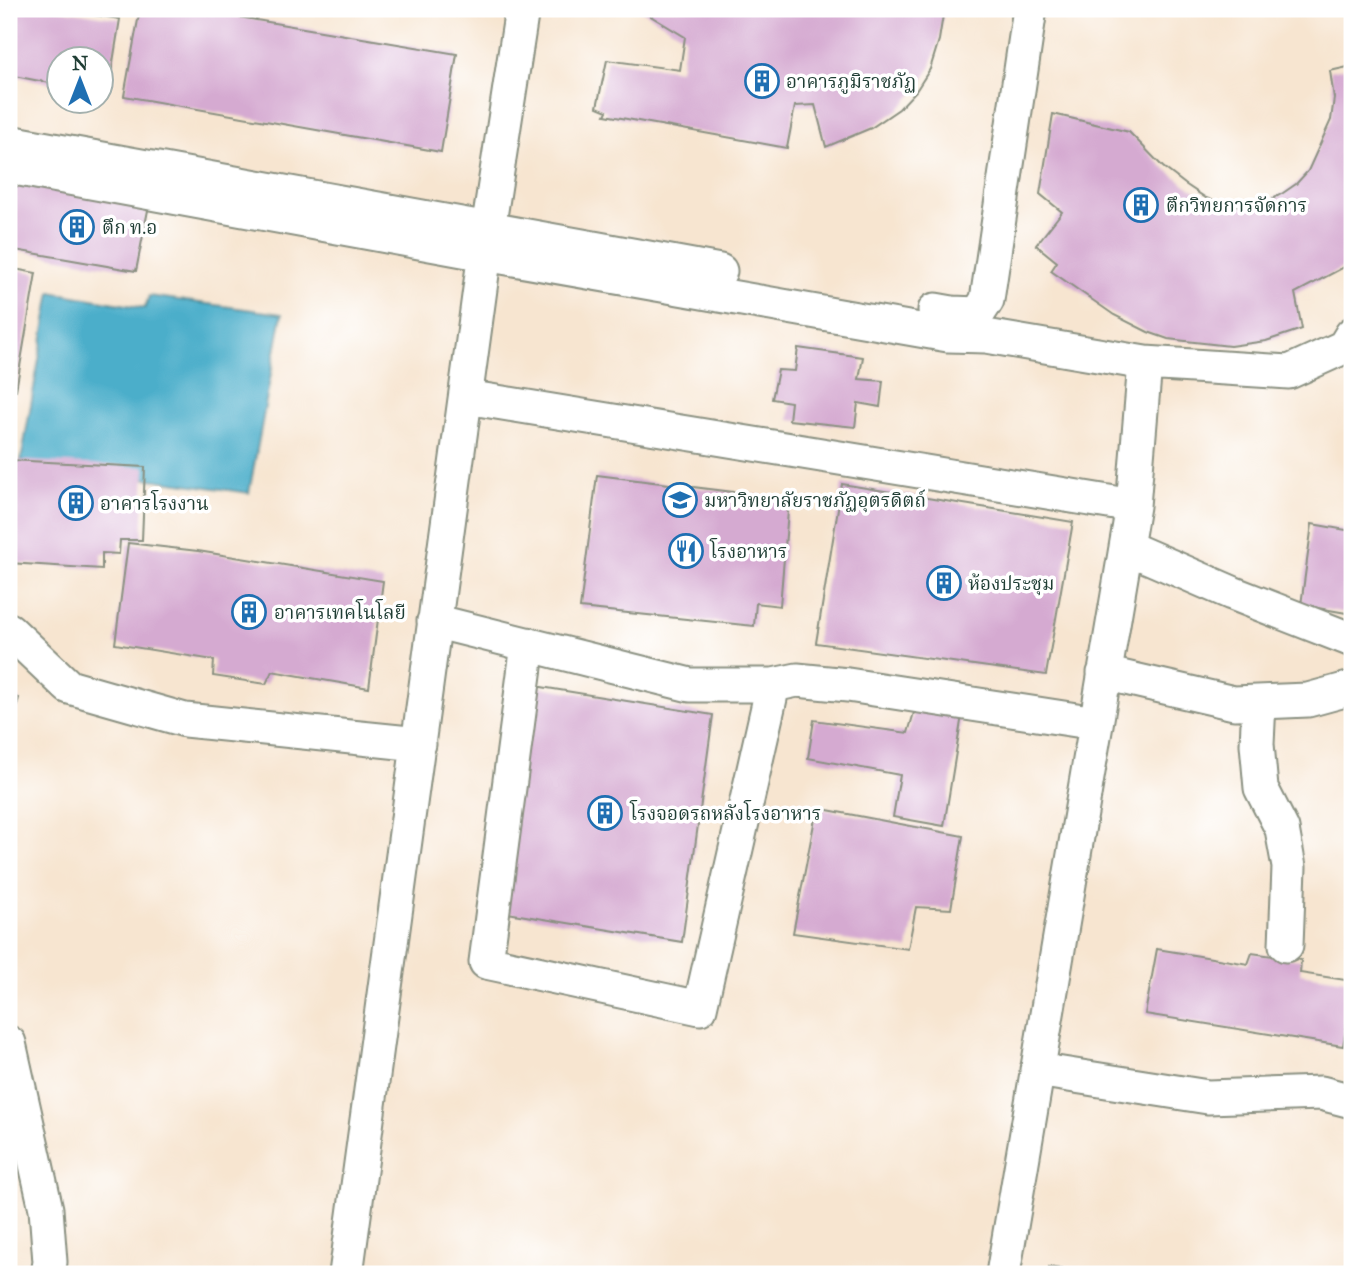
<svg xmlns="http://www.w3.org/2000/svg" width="1361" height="1283" font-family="'IM FELL Great Primer','Noto Serif Thai',serif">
	<rect width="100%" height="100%" fill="#fff"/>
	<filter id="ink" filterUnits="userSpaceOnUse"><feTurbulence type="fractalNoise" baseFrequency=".0143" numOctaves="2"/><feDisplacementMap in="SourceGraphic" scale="14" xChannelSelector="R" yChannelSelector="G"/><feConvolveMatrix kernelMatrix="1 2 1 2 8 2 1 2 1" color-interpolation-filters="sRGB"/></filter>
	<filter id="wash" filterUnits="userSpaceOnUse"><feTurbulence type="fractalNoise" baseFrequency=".00686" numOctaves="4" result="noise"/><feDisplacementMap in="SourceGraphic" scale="28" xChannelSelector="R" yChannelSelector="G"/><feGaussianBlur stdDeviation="1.57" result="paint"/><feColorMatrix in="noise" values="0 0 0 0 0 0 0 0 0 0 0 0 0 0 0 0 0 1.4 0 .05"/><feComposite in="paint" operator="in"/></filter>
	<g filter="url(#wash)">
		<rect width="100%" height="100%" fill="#f7e5d0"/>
		<path fill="#4baeca" stroke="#35767f" stroke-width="2" d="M51,292L145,308L149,296L282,314L249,493L21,461Z"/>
		<g id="blocks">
			<path fill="#d5aad1" d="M17,9H55L120,19L108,93L102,92V60H60V85L9,75V54Z
				M140,9H192L457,54L441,152L124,96Z
				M639,9H944L939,40L930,69L916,91L899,109L871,128L826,147L815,105L795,106L787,148L605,115L607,111L597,107L607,60L680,70L685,37Z
				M1352,66V263L1295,293L1302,329L1266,341L1230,346L1168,339L1148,332L1114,315L1051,271L1057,262L1036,245L1062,212L1040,194L1053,114L1129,132L1163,167L1185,184L1206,198L1222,204L1242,206L1267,202L1283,193L1296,184L1308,171L1331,120L1334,98L1330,71Z
				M9,182L149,205L136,271L9,249Z
				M9,268L36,273L16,390L9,389Z
				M798,348L863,357L859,379L883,381L880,407L858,403L855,427L789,420L791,402L772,399L778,370L795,371Z
				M9,460L145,467L142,540H120L119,554L102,553V569L9,563Z
				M597,475L789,499L780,606L756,603L754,626L580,608Z
				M842,484L1073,522L1046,675L816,643Z
				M1312,524L1352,531V614L1301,605Z
				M128,543L198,551L383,581L369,688L272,671L266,684L213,676L214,660L115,644Z
				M529,685L713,715L682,942L496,911Z
				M9,696L19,698L10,730H9Z
				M915,709L962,715L944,826L893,817L900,775L808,758L814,720L908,733Z
				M817,808L963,836L951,909L916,907L908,949L793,933Z
				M1157,949L1248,964L1252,953L1301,960L1300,973L1352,981V995L1343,1046L1145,1014Z
				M1049,1267L1085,1273V1274H1048Z"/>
		</g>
	</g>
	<g filter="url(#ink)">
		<use href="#blocks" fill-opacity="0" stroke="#8b9182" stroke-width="2"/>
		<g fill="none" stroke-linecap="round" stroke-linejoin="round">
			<g stroke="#8b9182" stroke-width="37">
				<path id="minor" d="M9,142L720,271
					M9,167L485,254L948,335L986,336L1145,363L1133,506L1003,1274
					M935,310L952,313L978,314L987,300L1030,9
					M1145,363L1289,372L1344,347L1352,334
					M466,397L1133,506
					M1126,547L1232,593L1352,640
					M434,621L690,685H773L797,680L848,685L1096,723
					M9,630L69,687L185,720L419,744
					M528,644L486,962L700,1008L773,685
					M1104,673L1234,703L1308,700L1352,688
					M1259,702L1257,744L1261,788L1282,829L1289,867L1286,945
					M9,1043L46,1209L50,1262L48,1274
					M1037,1070L1208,1097L1321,1093L1352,1101
					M346,1274L488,230L522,9"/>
			</g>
			<use href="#minor" stroke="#fff" stroke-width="33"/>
		</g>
	</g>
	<defs>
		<g id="building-ring" transform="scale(1.75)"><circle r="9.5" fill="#fff" stroke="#1f6fb2" stroke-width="1.5"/><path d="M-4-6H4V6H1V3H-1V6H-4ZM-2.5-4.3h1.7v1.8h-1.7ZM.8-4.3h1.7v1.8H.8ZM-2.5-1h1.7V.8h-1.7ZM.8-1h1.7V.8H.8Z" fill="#1f6fb2"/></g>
		<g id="university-ring" transform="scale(1.75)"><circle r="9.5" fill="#fff" stroke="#1f6fb2" stroke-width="1.5"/><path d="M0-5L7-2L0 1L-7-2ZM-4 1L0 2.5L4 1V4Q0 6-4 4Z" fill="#1f6fb2"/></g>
		<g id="restaurant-ring" transform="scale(1.75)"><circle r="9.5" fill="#fff" stroke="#1f6fb2" stroke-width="1.5"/><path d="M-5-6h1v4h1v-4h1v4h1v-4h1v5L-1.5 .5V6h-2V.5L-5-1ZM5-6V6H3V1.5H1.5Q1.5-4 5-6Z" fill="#1f6fb2"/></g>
	</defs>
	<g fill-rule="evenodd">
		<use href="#building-ring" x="762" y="81"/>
		<use href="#building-ring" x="1141" y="205"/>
		<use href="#building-ring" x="77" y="227"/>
		<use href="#university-ring" x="680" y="500"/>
		<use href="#building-ring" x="76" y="503"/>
		<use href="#restaurant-ring" x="686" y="551"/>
		<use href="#building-ring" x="944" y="583"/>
		<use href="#building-ring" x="249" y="612"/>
		<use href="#building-ring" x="605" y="813"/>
	</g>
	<g text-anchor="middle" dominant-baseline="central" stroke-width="7" stroke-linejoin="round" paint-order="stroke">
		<g font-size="19" fill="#1f3d34" stroke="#fff" text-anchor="start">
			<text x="786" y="81">อาคารภูมิราชภัฏ</text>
			<text x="1166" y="205">ตึกวิทยการจัดการ</text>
			<text x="102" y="227">ตึก ท.อ</text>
			<text x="704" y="500">มหาวิทยาลัยราชภัฏอุตรดิตถ์</text>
			<text x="100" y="503">อาคารโรงงาน</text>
			<text x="710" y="551">โรงอาหาร</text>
			<text x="968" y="583">ห้องประชุม</text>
			<text x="274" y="612">อาคารเทคโนโลยี</text>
			<text x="630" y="813">โรงจอดรถหลังโรงอาหาร</text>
		</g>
	</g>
	<rect width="1361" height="1283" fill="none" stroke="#fff" stroke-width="35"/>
	<g transform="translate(80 80)"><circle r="33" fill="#ffffff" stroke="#a5b1ae" stroke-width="2"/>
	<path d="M0-5L12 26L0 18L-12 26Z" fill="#1f6fb2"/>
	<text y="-10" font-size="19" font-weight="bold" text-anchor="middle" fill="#1f3d34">N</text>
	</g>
</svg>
